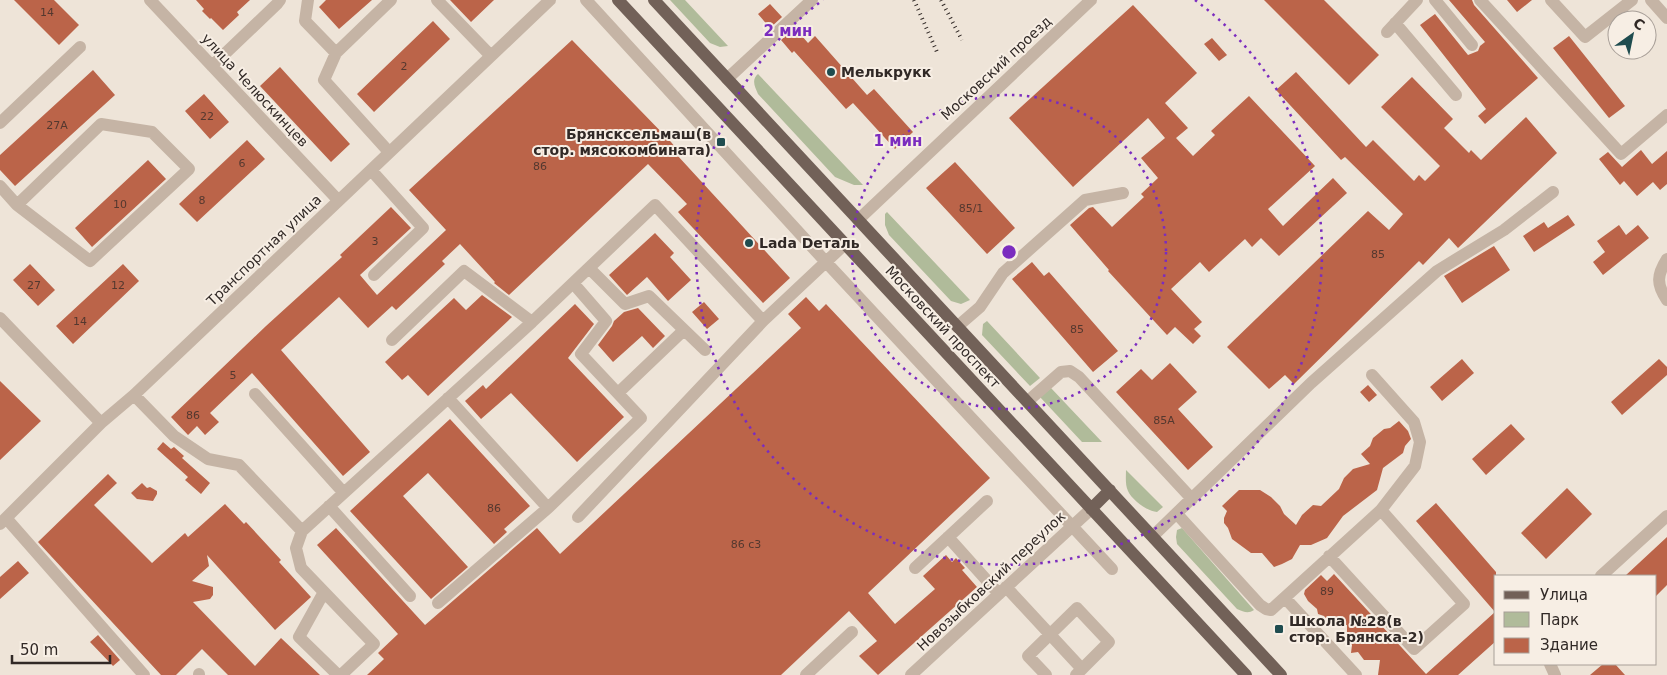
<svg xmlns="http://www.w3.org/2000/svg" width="1667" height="675" font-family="'DejaVu Sans',sans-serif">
	<rect width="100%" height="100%" fill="#eee4d8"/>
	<path fill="#b0bb9a" d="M670,0H685L728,46L720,47L710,43Z
		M758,74L863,185H854L835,177L758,94C755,87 751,80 758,74Z
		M887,212L970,300L961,304L951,301L889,235L885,225V214Z
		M987,321L1040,378L1030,386L982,335L983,324Z
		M1051,388L1102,442H1082L1040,397Z
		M1126,470L1163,507L1157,512C1147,511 1132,500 1128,491C1125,485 1126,476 1126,470Z
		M1182,528L1254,610C1248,614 1244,612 1237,609L1177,544L1176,537L1177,530Z"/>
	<path fill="#bb6449" d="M14,0H54L79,25L59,45Z
		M196,0H250L237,12L239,15L223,30L211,18L210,19L202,11L204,9Z
		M326,0H372L339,29L319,7Z
		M450,0H494L471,22Z
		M1264,0H1324L1379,55L1349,85Z
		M1449,0H1472L1474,5L1538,78L1485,124L1478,116L1486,109L1420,25L1435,14L1468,55L1478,51L1480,46L1485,42Z
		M1507,0H1532L1517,12Z
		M770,4L782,17L770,28L758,14Z
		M1133,5L1197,73L1165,103L1188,128L1176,138L1193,156L1215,135L1211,131L1249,96L1315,166L1268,209L1283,226L1333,178L1347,193L1279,256L1261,238L1252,247L1245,239L1209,272L1200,262L1171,289L1202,322L1194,329L1201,336L1193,344L1175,327L1167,335L1108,271L1109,270L1070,225L1089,208L1093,207L1112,227L1144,197L1141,194L1158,178L1141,158L1165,138L1148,118L1073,187L1009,118Z
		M433,21L450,39L374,112L357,94Z
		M795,28L808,43L815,36L867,95L874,89L913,132L895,149L853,103L846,109L794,51L792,53L781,40Z
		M1569,36L1625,106L1609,118L1553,48Z
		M1212,38L1227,55L1219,61L1204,44Z
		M572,40L671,142L680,153L677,155L790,278L763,303L678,212L687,204L648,164L509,295L494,283L495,282L460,244L442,261L445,264L396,310L392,306L368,328L339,297L281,350L370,452L343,476L252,373L210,413L219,422L205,435L197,426L188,435L171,417L266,326L342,257L340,255L391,207L411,228L360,275L377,295L446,230L409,190Z
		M280,67L350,144L331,162L260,86Z
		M93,70L115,95L15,186L0,170V155Z
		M1296,72L1366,147L1373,140L1414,181L1419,175L1425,181L1440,166L1381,107L1412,77L1453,119L1444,128L1469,153L1471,150L1481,160L1526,117L1557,153L1458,248L1449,238L1423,265L1419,261L1294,384L1285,375L1269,389L1227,347L1368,211L1389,230L1403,214L1345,157L1341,160L1276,90Z
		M204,94L229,122L210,139L185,111Z
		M247,140L265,159L197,222L179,204Z
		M1641,150L1652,164L1667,151V184L1660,190L1653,182L1637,196L1624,181L1620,185L1599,159L1608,152L1622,167Z
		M148,160L166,179L92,247L75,228Z
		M955,162L1015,228L987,254L926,188Z
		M1568,215L1575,225L1534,252L1523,236L1544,222L1548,228Z
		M1619,225L1626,235L1638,225L1649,238L1603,275L1593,262L1605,252L1597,241Z
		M655,233L674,253L670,257L691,280L668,301L647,277L627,295L609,275Z
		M1494,246L1510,270L1462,303L1444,276Z
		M1032,262L1044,276L1049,272L1118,351L1093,372L1012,279Z
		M30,264L55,290L38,306L13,280Z
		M123,264L139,281L73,344L56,326Z
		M482,295L512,317L428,396L408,375L402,380L385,362L454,298L466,310Z
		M806,297L819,311L826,304L990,478L868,593L895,624L935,589L923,576L946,555L952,562L956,558L965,568L962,570L977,587L878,675L859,656L877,641L849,611L781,675H367L384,659L378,653L398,634L317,545L336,528L425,625L537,528L560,554L801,328L788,314Z
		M704,302L719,319L707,329L692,312Z
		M575,304L594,324L568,358L624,417L577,462L511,393L481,419L465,401L483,385L486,389Z
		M638,308L665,336L653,348L642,336L613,362L598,345L612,326L614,321L624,312Z
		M1462,359L1474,373L1442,401L1430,387Z
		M1659,359L1667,367V375L1622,415L1611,402Z
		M1170,363L1197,392L1178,409L1213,447L1188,470L1116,392L1141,369L1152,380Z
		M0,381L41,421L0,460Z
		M1368,385L1377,395L1369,402L1360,392Z
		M450,419L530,506L504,529L507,532L494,544L428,473L403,496L468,567L431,599L350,511Z
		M1399,421L1408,431L1411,439L1405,446L1403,453L1383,468L1377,490L1343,516L1327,538L1311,545H1300L1292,559L1282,564L1274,567L1262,553H1251L1232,539L1228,528L1224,523V518L1227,511L1222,506L1239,490H1260L1271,497L1280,506L1284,514L1296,525L1302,515L1313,505L1321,506L1339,489L1344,478L1353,469L1370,464L1361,454L1370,446L1373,438L1384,429L1390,428Z
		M1511,424L1525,439L1486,475L1472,459Z
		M163,442L171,449L174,447L184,456L182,458L210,483L201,494L185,480L188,477L157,449Z
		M108,474L117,483L94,505L152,563L185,533L188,537L225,504L244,524L246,522L281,560L279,562L311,597L275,630L207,555L209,566L192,581L213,587V595L210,599L193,602L255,666L281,638L320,675H228L202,649L176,675H161L38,542Z
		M142,483L147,488L150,487L157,491V494L153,501L137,499L131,493Z
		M1567,488L1592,514L1546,559L1521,533Z
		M1436,503L1496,572V641L1458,675H1378L1380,660H1364L1358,652L1351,653L1352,645L1347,642V625H1332L1324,616L1318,614L1317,609L1308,601L1304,594L1305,590L1321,575L1327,581L1334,574L1426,674L1495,612L1416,521Z
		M1667,537V585L1656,596V576H1625Z
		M18,561L29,573L0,599V577Z
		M98,635L120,660L113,666L90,642Z
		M1603,664H1615L1625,675H1590Z"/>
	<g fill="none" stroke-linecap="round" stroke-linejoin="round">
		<path stroke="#c5b4a5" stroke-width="12" d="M150,0L338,200
			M308,0L305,21L336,53
			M437,0L491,56
			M586,0L825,261L1112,569
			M1435,0L1472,45
			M1480,0L1621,154L1667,115
			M1551,0L1585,37L1632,0
			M1651,0L1667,18
			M1395,23L1456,95
			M1387,32L1417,0
			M212,66L277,4L280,0
			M727,79L812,0
			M0,123L80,47
			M389,152L324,80L336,53L391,0
			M371,170L423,228L374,275
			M0,186L17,205L101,124L152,132L189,169L90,261L17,205
			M858,220L1091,0
			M1667,259C1657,275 1656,284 1667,300
			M589,268L625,304L649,296L705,350
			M0,318L101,423
			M763,321L845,244
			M958,326L980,307L1003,273L1085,200L1123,193
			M392,340L464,271L532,322
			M618,393L684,330
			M255,394L343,492
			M134,395L174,436L208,459L239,465L302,531L296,548L301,568L374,644L341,675
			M1028,401L1061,372L1070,371L1079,377L1192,499
			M329,506L410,596
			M548,508L641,418L581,354L606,321L573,283
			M1177,514L1260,605L1266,609L1271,610L1381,510L1415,466L1420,442L1414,422L1372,375
			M6,518L144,675
			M0,524L101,423L134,395L550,0
			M302,531L532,322L655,205L763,321L578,517
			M1153,536L1311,383L1437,271L1504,230L1553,192
			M948,537L999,594
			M1329,556L1414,649L1464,604L1381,510
			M915,568L987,501
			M1601,576L1667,516
			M1006,587L1082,669
			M324,592L299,637L338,675
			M1285,598L1356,675
			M438,603L548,508L448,398
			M1550,664L1555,675
			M199,674V675
			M806,675L852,632
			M911,675L1091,509
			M1046,675L1028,656L1077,608L1109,642L1076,675"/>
		<path stroke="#726158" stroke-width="12" d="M618,0L1246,675
			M654,0L1281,675
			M1091,509L1110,490"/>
		<path stroke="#312926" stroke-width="4" stroke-dasharray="1 4" stroke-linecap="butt" d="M914,0L937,52
			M941,0L962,40"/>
	</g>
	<g fill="none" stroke="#7b2cbf" stroke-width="2.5" stroke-dasharray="2.5 5">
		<circle cx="1009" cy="252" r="157"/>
		<path d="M1195 0A313 313 0 1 1 823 0"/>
	</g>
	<g fill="#1f4c4f" stroke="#f7eee4" stroke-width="2">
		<circle cx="831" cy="72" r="5"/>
		<rect x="716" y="137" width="10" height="10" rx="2.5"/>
		<circle cx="749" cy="243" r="5"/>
		<rect x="1274" y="624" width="10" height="10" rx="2.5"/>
	</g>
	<g text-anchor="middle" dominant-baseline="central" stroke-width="4" stroke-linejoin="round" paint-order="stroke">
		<g font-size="11" fill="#54382f">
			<text x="47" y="12">14</text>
			<text x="404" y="66">2</text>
			<text x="207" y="116">22</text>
			<text x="57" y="125">27А</text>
			<text x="242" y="163">6</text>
			<text x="540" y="166">86</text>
			<text x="202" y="200">8</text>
			<text x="120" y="204">10</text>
			<text x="971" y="208">85/1</text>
			<text x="375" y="241">3</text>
			<text x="1378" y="254">85</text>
			<text x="34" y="285">27</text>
			<text x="118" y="285">12</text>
			<text x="80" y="321">14</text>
			<text x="1077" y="329">85</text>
			<text x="233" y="375">5</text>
			<text x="193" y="415">86</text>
			<text x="1164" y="420">85А</text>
			<text x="494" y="508">86</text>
			<text x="746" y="544">86 с3</text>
			<text x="1327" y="591">89</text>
		</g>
		<g font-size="14" fill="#312926" stroke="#f7eee4">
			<text transform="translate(996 68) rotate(-43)">Московский проезд</text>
			<text transform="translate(255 90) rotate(47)">улица Челюскинцев</text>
			<text transform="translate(264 250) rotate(-44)">Транспортная улица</text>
			<text transform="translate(943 327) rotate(47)">Московский проспект</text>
			<text transform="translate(991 581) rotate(-43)">Новозыбковский переулок</text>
		</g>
		<g font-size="14" font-weight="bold" fill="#312926" stroke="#f7eee4" text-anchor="start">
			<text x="841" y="72">Мелькрукк</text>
			<text x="711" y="134" text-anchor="end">Брянсксельмаш(в<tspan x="711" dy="16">стор. мясокомбината)</tspan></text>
			<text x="759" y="243">Lada Dеталь</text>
			<text x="1289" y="621">Школа №28(в<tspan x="1289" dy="16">стор. Брянска-2)</tspan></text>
		</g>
	</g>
	<circle cx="1009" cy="252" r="8" fill="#7b2cbf" stroke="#f7eee4" stroke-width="2.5"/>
	<g font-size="15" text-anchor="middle" font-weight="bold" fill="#7b2cbf" stroke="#f7eee4" stroke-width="4" stroke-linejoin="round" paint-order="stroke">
		<text x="788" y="36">2 мин</text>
		<text x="898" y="146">1 мин</text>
	</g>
	<rect x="1494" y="575" width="162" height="90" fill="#f7eee4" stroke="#a89f98"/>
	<rect x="1504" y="591" width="25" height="8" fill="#726158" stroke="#a89f98"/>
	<text x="1540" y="600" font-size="15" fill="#312926">Улица</text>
	<rect x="1504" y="612" width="25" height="15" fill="#b0bb9a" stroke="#a89f98"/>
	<text x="1540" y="625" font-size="15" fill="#312926">Парк</text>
	<rect x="1504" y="638" width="25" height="15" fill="#bb6449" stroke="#a89f98"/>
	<text x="1540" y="650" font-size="15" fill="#312926">Здание</text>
	<g transform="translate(1632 35) rotate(33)"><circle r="24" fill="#f7eee4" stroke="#a89f98"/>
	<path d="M0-4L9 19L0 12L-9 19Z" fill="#1f4c4f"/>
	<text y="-8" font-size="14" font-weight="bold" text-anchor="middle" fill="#312926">С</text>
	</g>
	<path d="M12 655v8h98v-8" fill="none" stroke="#312926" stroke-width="2.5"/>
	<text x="20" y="655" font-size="15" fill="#312926" stroke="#f7eee4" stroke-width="4" paint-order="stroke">50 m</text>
</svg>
